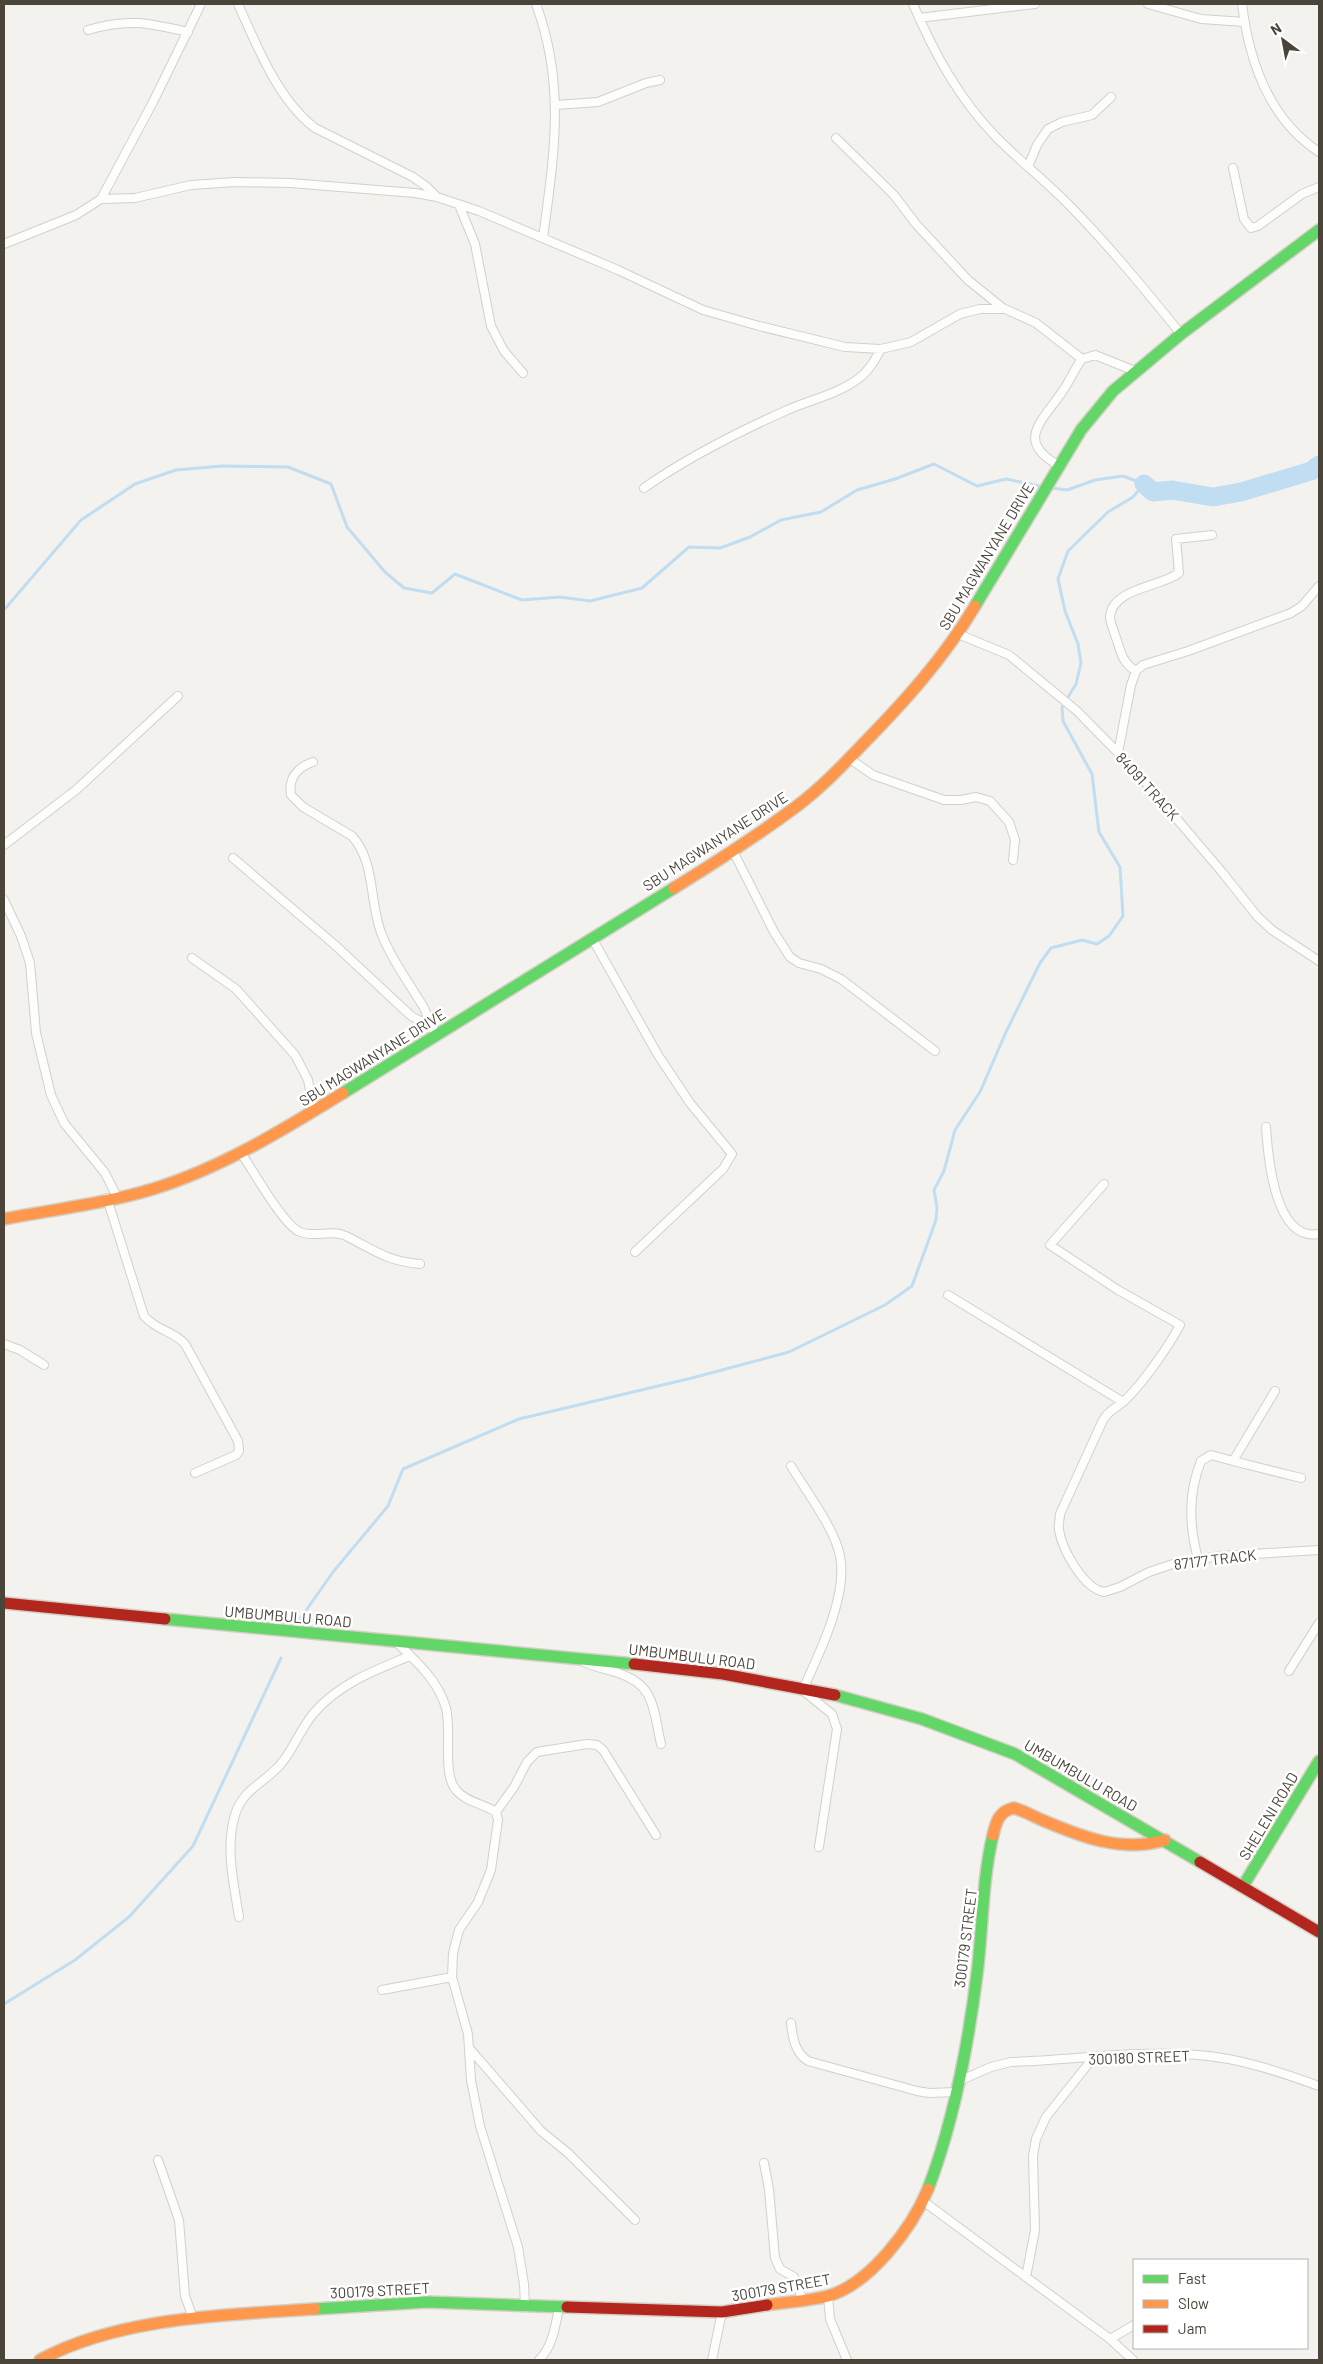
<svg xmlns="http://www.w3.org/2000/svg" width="1323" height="2364" font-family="Barlow,sans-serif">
	<rect width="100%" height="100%" fill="#f4f2ee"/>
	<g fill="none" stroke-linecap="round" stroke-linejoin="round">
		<path stroke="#c0ddf1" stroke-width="3" d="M4,610L81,520L135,484L176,470L222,466L288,467L331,484L347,527L385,572L404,588L432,593L455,574L522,600L560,597L590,601L642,588L689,547L720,548L750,537L781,520L821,512L857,490L895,479L934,464L977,486L1006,479L1044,487
			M300,1619L333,1572L388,1506L403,1469L519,1419L692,1378L789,1352L885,1305L912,1286L936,1220L937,1208L934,1190L944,1171L955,1130L980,1092L1006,1032L1040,963L1051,948L1082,940L1097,944L1109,936L1123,916L1120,867L1099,832L1092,774L1063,721L1062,707L1076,684L1081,663L1078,644L1065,611L1058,579L1068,551L1108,512L1133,497L1144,484L1123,476L1095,480L1067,490L1051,488
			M4,2004L75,1960L129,1917L193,1846L281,1658"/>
		<path stroke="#c0ddf1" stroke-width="19" d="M1144,484L1153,492L1172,490L1213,497L1241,492L1311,471L1319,465"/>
		<g stroke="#d2d0cb" stroke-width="10">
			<path id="street" d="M238,4C257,46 278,100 315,128L413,177L427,187L437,197
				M536,4C566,85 554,155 543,238
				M913,4C934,53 959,99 997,138C1021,162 1048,183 1072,208C1111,248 1146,291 1181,334
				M1148,4L1201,19L1245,22
				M1242,4C1249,61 1269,119 1319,152
				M919,18L1035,4
				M88,30C128,18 148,23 188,32
				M556,105L598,102L646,83L660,80
				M836,138L894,195L916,224L968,280L1004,309
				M1028,167L1037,145L1048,129L1062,122L1092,115L1111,97
				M1233,168L1244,219L1251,228L1258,226L1302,194L1319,187
				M101,199L135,198L191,185L235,182L290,183L415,193L437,197L479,211L618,270L703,310L759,326L845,347L881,349L911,342L960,314L980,309H1005L1036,323L1082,359L1095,355L1135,371
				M459,205L475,244L491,326L504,351L523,373
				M4,244L76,215L101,199L153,102L201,4
				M1058,465C1013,440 1045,419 1064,389C1071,379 1075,368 1082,359
				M644,488C688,457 736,433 785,411C809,400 836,395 858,379C869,371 875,360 881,349
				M958,634L1009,655L1077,711L1136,771L1222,872L1257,916L1272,930L1319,961
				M1136,671C1121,662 1121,651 1115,635C1114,630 1110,623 1110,617C1112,588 1161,587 1179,573L1176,539L1212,535
				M1118,753L1131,685L1136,671L1143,665L1188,651L1291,613L1302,606L1319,586
				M850,759L873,775L944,800H961L976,797L990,801L1009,822L1015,840L1013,860
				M313,762C298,767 288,778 291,795L303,807L352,836C376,862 369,904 382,935C392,961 410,984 424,1008L427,1015L426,1023
				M4,845L76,790L178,696
				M733,851L774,932L790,957L799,963L821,969L841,979L935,1051
				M233,858L335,945L410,1015C420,1022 430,1023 437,1034
				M4,900L21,936L30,963L36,1033L51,1095L64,1123L105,1173L117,1197
				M592,938L658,1055L690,1103L732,1154L723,1169L635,1252
				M192,958L236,989L295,1055L308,1080L314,1110
				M1266,1127C1268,1158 1275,1242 1319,1234
				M241,1153C253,1170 283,1225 300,1232C315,1238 331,1229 346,1236C374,1250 386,1261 420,1264
				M1104,1184L1050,1245L1118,1290L1180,1325C1169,1346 1141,1386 1123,1402C1115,1409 1109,1410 1103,1420L1060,1514C1060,1519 1058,1525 1059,1530C1062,1549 1083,1588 1104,1592L1120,1587L1149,1572L1179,1562L1221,1556L1319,1550
				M107,1198L144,1316C157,1331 174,1331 185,1344L238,1441L239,1451L236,1455L195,1473
				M948,1295L1123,1402
				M4,1344L20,1350L44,1365
				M1233,1461L1301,1478
				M791,1466C806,1491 835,1529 840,1556C848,1595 820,1652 804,1687
				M1198,1559C1189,1525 1188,1494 1201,1461L1211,1455L1233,1461L1275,1391
				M395,1641C415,1660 438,1680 446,1708C452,1731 442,1774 456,1790C466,1802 484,1804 496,1812L498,1820L491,1870L478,1902L459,1930L453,1953L452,1977L468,2034L471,2080L480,2126L518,2247L524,2284L525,2307
				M584,1662C595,1667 606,1669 618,1673C656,1685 653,1710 661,1744
				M1289,1671L1319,1623
				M801,1689L832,1714L837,1729L819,1847
				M496,1812L514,1787L527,1762L537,1752L587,1744L597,1745L603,1750L656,1835
				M239,1917C234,1884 225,1848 235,1815C242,1790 264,1783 280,1765C293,1750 300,1730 313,1714C338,1684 375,1670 410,1656
				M382,1990L452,1977
				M791,2023C793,2037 794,2052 808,2061L917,2091L929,2093L956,2092
				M470,2049L541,2131L568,2153L635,2220
				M959,2081L991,2067L1011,2062C1073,2060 1136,2050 1198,2055C1240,2058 1280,2072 1319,2086
				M158,2160L179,2220L185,2296L193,2318
				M764,2163L769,2189L775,2258L780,2269L794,2277L803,2301
				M923,2201L1110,2339L1133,2360
				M1026,2277L1035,2230L1033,2156L1036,2139L1046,2117L1093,2058
				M828,2296L830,2319L847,2360
				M1110,2339L1134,2325
				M539,2360C553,2346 555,2327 559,2308
				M712,2360L722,2312"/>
		</g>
		<g stroke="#d3cfc5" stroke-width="14">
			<path id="fast" d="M975,606L1081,430L1113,391L1181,334L1319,230
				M343,1093L674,888
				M165,1619L634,1664
				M835,1695L922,1719L1015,1754L1200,1862
				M1243,1886L1319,1761
				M928,2189C954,2121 968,2046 977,1974C983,1928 982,1880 993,1835
				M315,2309L427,2302L567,2307"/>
		</g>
		<g stroke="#d3cfc5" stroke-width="14">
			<path id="slow" d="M674,888C716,862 757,836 797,806C821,788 842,766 863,744C905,701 944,658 975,606
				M4,1219C52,1210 107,1203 153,1189C221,1168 283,1130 343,1093
				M993,1835C996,1822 999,1811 1014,1808C1024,1811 1033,1816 1042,1820C1082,1837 1122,1853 1165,1840
				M767,2305C787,2302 809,2301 828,2296C870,2284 912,2228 928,2189
				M40,2360C119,2317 227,2315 315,2309"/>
		</g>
		<g stroke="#d3cfc5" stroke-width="14">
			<path id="jam" d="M4,1603L165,1619
				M634,1664L723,1674L835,1695
				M1200,1862L1319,1932
				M567,2307L722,2312L767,2305"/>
		</g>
		<use href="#street" stroke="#fdfdfc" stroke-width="8"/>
		<use href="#fast" stroke="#63d668" stroke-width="11"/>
		<use href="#slow" stroke="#ff974d" stroke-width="11"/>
		<use href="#jam" stroke="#b3261e" stroke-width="11"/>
	</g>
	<g text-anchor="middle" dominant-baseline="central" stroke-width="5" stroke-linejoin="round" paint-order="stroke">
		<g font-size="15" fill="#4b4439" stroke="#fff">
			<text transform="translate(986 556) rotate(-59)">SBU MAGWANYANE DRIVE</text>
			<text transform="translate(1148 786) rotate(48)">84091 TRACK</text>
			<text transform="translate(715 841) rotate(-33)">SBU MAGWANYANE DRIVE</text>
			<text transform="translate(372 1057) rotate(-32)">SBU MAGWANYANE DRIVE</text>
			<text transform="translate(1215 1559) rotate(-7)">87177 TRACK</text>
			<text transform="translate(288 1616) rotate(5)">UMBUMBULU ROAD</text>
			<text transform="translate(692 1656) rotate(7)">UMBUMBULU ROAD</text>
			<text transform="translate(1081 1775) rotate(30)">UMBUMBULU ROAD</text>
			<text transform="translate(1268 1816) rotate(-59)">SHELENI ROAD</text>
			<text transform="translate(965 1938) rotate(-83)">300179 STREET</text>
			<text transform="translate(1139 2057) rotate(-2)">300180 STREET</text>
			<text transform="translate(781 2287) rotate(-10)">300179 STREET</text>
			<text transform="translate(380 2290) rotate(-3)">300179 STREET</text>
		</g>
	</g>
	<rect width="1323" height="2364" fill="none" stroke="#4b4439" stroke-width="10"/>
	<rect x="1133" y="2259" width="175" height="90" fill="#ffffff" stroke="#b7b4b0"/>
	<rect x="1143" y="2275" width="25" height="8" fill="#63d668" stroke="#b7b4b0"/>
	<text x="1178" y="2284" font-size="15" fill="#4b4439">Fast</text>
	<rect x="1143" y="2300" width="25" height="8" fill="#ff974d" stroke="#b7b4b0"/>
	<text x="1178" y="2309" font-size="15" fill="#4b4439">Slow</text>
	<rect x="1143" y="2325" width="25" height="8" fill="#b3261e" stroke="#b7b4b0"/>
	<text x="1178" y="2334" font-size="15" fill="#4b4439">Jam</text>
	<g transform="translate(1283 40) rotate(328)" stroke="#ffffff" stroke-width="4" paint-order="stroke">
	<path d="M0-4L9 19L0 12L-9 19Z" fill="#4b4439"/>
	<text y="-8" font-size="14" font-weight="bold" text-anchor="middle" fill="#4b4439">N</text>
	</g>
</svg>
